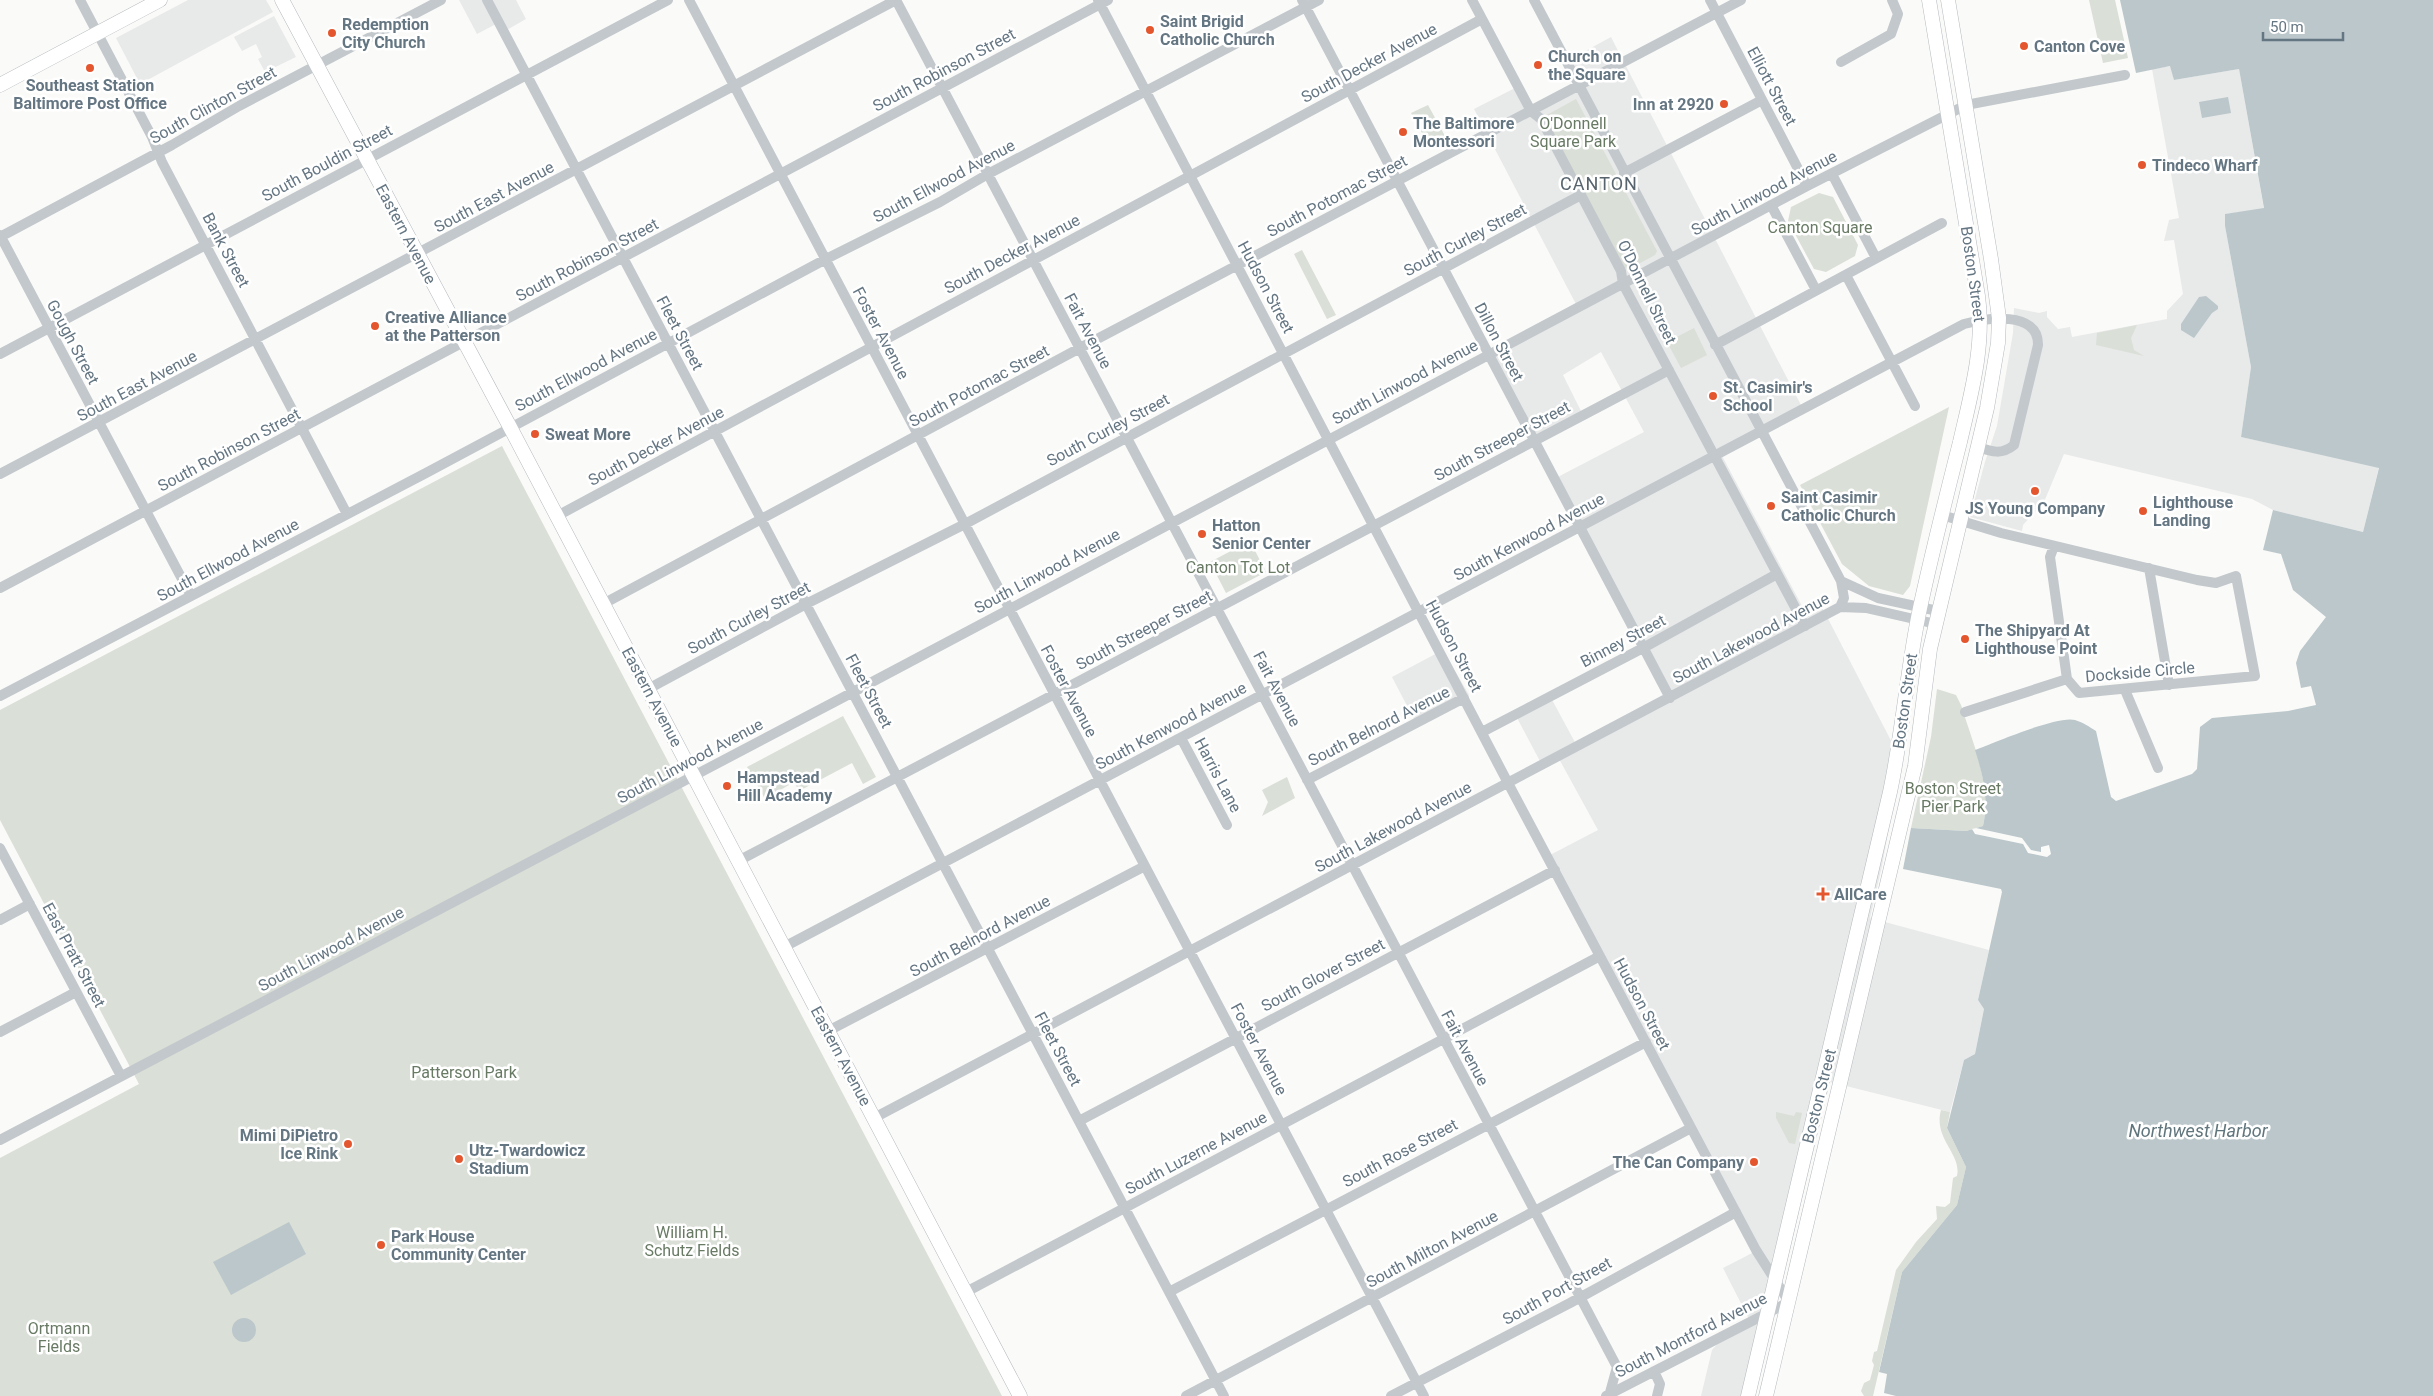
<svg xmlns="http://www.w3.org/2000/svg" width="2433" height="1396" font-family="Roboto,sans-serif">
	<rect width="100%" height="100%" fill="#fafaf8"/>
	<path fill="#e8e9e9" d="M188,0H266L273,12L140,84L116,38Z
		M459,0H516L526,19L503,32L498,23L477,34Z
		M274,16L296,57L265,72L258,59L262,57L256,44L242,51L234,37Z
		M1611,37L1803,409L1720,452L1802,606L1809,612L1822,607L1901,760L1882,866L1870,918L1989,950L1978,1000L1984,1009L1975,1054L1964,1060L1950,1112L1830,1082L1755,1396H1701L1712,1350L1734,1326L1749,1319L1723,1268L1758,1250L1550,855L1598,830L1558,757L1542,765L1515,714L1550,696L1577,746L1671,698L1554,479L1644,432L1601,352L1563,375L1583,415L1534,441L1489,355L1578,308L1474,109L1519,86L1532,109L1580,85L1567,61Z
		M2171,66L2174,80L2239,69L2264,209L2226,214L2225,226L2251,367L2241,437L2379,467L2363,532L2273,510L2252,499L2064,454L2044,502L2023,525L2022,531L1970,517L1985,462L1997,426L2013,333L2014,308L2039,313L2047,311V317L2058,329L2070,327L2072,337L2167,319V311L2183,294L2174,240L2164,241L2169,220L2179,218L2152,69Z
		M1443,650L1469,695L1416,723L1392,677Z"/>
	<path fill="#dadfd7" d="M2089,0H2115L2128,58L2103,63Z
		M1576,99L1657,251L1655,255L1629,269L1623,268L1544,120L1545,116Z
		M1428,105L1445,136L1428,144L1411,113Z
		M1819,193L1833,197L1858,245L1855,256L1826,272L1814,269L1788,221L1791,207Z
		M1302,250L1336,315L1327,319L1294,254Z
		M2137,325L2131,338L2134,350L2144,356L2096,345L2097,333Z
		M1694,328L1707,355L1681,368L1667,342Z
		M1949,407L1910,586L1903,595L1869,586L1842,564L1800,485Z
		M502,446L1002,1396H0V1158L139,1084L0,820V710Z
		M1250,541L1266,572L1226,593L1210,562Z
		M1937,689L1956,695L1961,705C1973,744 1992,785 1983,826L1966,831L1911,828L1931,737Z
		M843,716L876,777L863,784L852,763L799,791L794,782L765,799L747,767Z
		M1287,777L1295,798L1262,816L1268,802L1262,790Z
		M1941,1110L1950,1112L1947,1128L1966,1167L1957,1205L1902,1272L1873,1396H1864L1861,1391L1864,1383L1870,1380L1874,1365L1872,1361L1874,1352L1877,1351L1896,1270L1916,1242L1937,1219L1936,1206L1945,1207L1950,1203L1953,1178L1957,1176C1962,1154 1933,1139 1941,1110Z
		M1776,1112L1794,1116L1796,1112L1802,1113L1795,1144L1789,1143L1776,1118Z"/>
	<path fill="#bbc7cb" d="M2120,0H2433V1396H1896L1884,1393L1887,1374L1879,1372L1902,1272L1957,1205L1966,1167L1947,1128L1964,1060L1975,1054L1984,1009L1978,1000L2002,892L2001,889L1903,869L1911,828L1966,831L1983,826C1989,799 1983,775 1975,750C1994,743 2058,715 2075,720C2082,722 2090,727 2096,731L2111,797L2116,801L2192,774L2197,769L2200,727L2212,718L2288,711L2316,705L2311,686L2301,688L2296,663L2300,651L2326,617L2293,590L2281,554L2263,550L2273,510L2363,532L2379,468L2241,437L2251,367L2225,226V214L2264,208L2239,69L2174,80L2170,66L2136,73Z
		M2228,97L2231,113L2202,118L2199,102Z
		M2206,296L2218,306V309L2212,313L2194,338L2181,330V324L2199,297Z
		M289,1222L306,1254L231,1295L213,1262Z
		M232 1330a12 12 0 1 1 24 0a12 12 0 1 1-24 0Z"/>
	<path fill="#fafaf8" d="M1976,828L2022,838L2031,850L2041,852V847L2049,845L2051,854L2047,857L2028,853L2023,844L1975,834L1972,829Z"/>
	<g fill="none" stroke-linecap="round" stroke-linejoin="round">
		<g stroke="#b5babe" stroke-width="15">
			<path id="major" d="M282,0L510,427L1020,1396
				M0,85L160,0
				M1748,1396L1890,792C1903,731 1907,669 1920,608C1932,553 1946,497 1960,442C1971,394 1985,345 1978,296L1929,0
				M1766,1396L1915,766L1930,649L1987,408L1998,343L1999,318L1991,259L1948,0"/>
		</g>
		<path stroke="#c3c8cc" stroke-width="10" d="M80,0L152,137L162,162L347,514
			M487,0L1224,1396
			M689,0L1424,1396
			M896,0L1617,1367L1609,1396
			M1098,0L1508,783L1756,1250L1789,1302L1606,1396
			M1302,0L1670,698
			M1472,0L1531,111L1541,119L1621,271L1623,284L1805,626
			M1534,0L1841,581L1844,598L1840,607
			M1710,0L1807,186
			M1841,62L1891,34L1898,14L1892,0
			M1624,173L1762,100
			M1832,174L1876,258
			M1771,205L1816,290
			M0,235L191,596
			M0,237L172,145L239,106L441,0
			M1846,275L1915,406
			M1715,345L1942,223
			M0,354L668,0
			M0,474L896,0
			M1942,515L2001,533L2197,580L2216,583L2236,576L2255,676L2079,693L2067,679L2050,557L2054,546
			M557,516L1482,19
			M2149,568L2169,685
			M1841,581L1878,598L1938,611
			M0,588L1108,0
			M603,604L1080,348L1741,0
			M648,689L806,604L965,524L1581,195
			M2125,690L2158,768
			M0,696L426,473L826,259L940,202L988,174L1319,0
			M1965,712L2067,679
			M1482,732L1643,648L1777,574
			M1181,738L1227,825
			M1307,780L1464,698
			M0,848L121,1076
			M738,861L1669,370
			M0,920L30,904
			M784,947L1964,324C1985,318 2039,310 2038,345L2014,445C2002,455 1992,452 1978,447
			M828,1031L1145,866
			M0,1032L76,992
			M874,1118L1840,607L1866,608L1936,624
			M1079,1121L1555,870
			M0,1140L840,699L1807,186L1966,105L2125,75
			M966,1292L1600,956
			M1169,1292L1646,1042
			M1654,1371L1660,1384L1657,1396
			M1186,1396L1691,1128
			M1391,1396L1570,1303L1736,1212"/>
		<use href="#major" stroke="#fff" stroke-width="14"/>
	</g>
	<g fill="#e4572e" stroke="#fff" stroke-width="2">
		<circle cx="1150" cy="30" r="5"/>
		<circle cx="332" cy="33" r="5"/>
		<circle cx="2024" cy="46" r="5"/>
		<circle cx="1538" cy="65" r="5"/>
		<circle cx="90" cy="68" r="5"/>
		<circle cx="1724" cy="104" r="5"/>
		<circle cx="1403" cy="132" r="5"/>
		<circle cx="2142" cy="165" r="5"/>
		<circle cx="375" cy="326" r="5"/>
		<circle cx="1713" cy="396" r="5"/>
		<circle cx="535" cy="434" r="5"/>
		<circle cx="2035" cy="491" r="5"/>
		<circle cx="1771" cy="506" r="5"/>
		<circle cx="2143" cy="511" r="5"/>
		<circle cx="1202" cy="534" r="5"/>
		<circle cx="1965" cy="639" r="5"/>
		<circle cx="727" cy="786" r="5"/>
		<path d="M1820.5 886.5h5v5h5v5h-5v5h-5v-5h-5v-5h5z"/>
		<circle cx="348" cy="1144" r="5"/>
		<circle cx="459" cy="1159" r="5"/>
		<circle cx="1754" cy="1162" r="5"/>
		<circle cx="381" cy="1245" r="5"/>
	</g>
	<g text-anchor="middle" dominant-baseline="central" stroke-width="5" stroke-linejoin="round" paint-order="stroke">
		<g font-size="16" font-weight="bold" fill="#657683" stroke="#fff" text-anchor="start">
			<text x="1160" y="21">Saint Brigid<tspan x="1160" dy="18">Catholic Church</tspan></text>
			<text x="342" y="24">Redemption<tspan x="342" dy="18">City Church</tspan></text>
			<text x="2034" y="46">Canton Cove</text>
			<text x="1548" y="56">Church on<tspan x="1548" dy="18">the Square</tspan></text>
			<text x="90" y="85" text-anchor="middle">Southeast Station<tspan x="90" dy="18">Baltimore Post Office</tspan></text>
			<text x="1714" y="104" text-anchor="end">Inn at 2920</text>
			<text x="1413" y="123">The Baltimore<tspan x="1413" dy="18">Montessori</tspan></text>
			<text x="2152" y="165">Tindeco Wharf</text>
			<text x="385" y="317">Creative Alliance<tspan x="385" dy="18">at the Patterson</tspan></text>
			<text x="1723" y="387">St. Casimir's<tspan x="1723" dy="18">School</tspan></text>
			<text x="545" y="434">Sweat More</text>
			<text x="1781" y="497">Saint Casimir<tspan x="1781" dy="18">Catholic Church</tspan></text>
			<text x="2153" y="502">Lighthouse<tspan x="2153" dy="18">Landing</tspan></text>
			<text x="2035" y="508" text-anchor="middle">JS Young Company</text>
			<text x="1212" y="525">Hatton<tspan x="1212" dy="18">Senior Center</tspan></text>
			<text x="1975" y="630">The Shipyard At<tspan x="1975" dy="18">Lighthouse Point</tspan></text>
			<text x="737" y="777">Hampstead<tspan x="737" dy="18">Hill Academy</tspan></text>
			<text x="1834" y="894">AllCare</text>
			<text x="338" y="1135" text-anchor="end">Mimi DiPietro<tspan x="338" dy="18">Ice Rink</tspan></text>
			<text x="469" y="1150">Utz-Twardowicz<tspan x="469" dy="18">Stadium</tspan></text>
			<text x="1744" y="1162" text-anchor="end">The Can Company</text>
			<text x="391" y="1236">Park House<tspan x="391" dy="18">Community Center</tspan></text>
		</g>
		<g font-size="16" fill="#657683" stroke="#fff">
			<text transform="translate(1369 63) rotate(-28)">South Decker Avenue</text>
			<text transform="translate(944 70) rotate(-28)">South Robinson Street</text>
			<text transform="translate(1772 86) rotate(62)">Elliott Street</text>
			<text transform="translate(213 105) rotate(-29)">South Clinton Street</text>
			<text transform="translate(327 163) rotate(-28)">South Bouldin Street</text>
			<text transform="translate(944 181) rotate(-28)">South Ellwood Avenue</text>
			<text transform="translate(1764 193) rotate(-28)">South Linwood Avenue</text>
			<text transform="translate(1337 196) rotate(-28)">South Potomac Street</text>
			<text transform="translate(494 197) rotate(-28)">South East Avenue</text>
			<text transform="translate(406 234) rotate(62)">Eastern Avenue</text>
			<text transform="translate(1465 240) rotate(-28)">South Curley Street</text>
			<text transform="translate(226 250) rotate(62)">Bank Street</text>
			<text transform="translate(1012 254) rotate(-28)">South Decker Avenue</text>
			<text transform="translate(587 260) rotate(-28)">South Robinson Street</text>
			<text transform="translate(1973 274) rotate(82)">Boston Street</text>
			<text transform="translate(1266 287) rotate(62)">Hudson Street</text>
			<text transform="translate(1647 292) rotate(64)">O'Donnell Street</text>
			<text transform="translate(1088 331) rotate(62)">Fait Avenue</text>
			<text transform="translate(680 333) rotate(62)">Fleet Street</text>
			<text transform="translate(881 333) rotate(62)">Foster Avenue</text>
			<text transform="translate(73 342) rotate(62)">Gough Street</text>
			<text transform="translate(1499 342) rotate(62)">Dillon Street</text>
			<text transform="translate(586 370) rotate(-28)">South Ellwood Avenue</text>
			<text transform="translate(1405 382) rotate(-28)">South Linwood Avenue</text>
			<text transform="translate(137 386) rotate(-28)">South East Avenue</text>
			<text transform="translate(979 386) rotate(-28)">South Potomac Street</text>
			<text transform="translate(1108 430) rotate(-28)">South Curley Street</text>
			<text transform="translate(1502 441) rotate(-28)">South Streeper Street</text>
			<text transform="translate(656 446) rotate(-28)">South Decker Avenue</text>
			<text transform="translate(229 450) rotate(-28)">South Robinson Street</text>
			<text transform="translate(1529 537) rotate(-28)">South Kenwood Avenue</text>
			<text transform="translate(228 560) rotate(-28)">South Ellwood Avenue</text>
			<text transform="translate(1047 571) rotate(-28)">South Linwood Avenue</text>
			<text transform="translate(749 618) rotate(-28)">South Curley Street</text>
			<text transform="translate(1144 630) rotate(-28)">South Streeper Street</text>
			<text transform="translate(1751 638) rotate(-28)">South Lakewood Avenue</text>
			<text transform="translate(1623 641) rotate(-28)">Binney Street</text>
			<text transform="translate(1454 646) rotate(62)">Hudson Street</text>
			<text transform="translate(2140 672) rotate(-5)">Dockside Circle</text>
			<text transform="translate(1277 689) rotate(62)">Fait Avenue</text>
			<text transform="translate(869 691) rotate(62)">Fleet Street</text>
			<text transform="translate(1069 691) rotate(62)">Foster Avenue</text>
			<text transform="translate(652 697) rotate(62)">Eastern Avenue</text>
			<text transform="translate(1905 701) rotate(-82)">Boston Street</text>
			<text transform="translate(1171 726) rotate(-28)">South Kenwood Avenue</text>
			<text transform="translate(1379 726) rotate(-27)">South Belnord Avenue</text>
			<text transform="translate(690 761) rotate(-28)">South Linwood Avenue</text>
			<text transform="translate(1218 775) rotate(62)">Harris Lane</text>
			<text transform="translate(1393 827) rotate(-28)">South Lakewood Avenue</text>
			<text transform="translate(980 936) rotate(-28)">South Belnord Avenue</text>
			<text transform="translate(331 949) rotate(-28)">South Linwood Avenue</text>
			<text transform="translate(74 955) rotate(62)">East Pratt Street</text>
			<text transform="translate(1323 975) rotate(-28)">South Glover Street</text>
			<text transform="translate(1642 1004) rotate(62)">Hudson Street</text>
			<text transform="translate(1465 1048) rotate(62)">Fait Avenue</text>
			<text transform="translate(1058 1049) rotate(62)">Fleet Street</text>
			<text transform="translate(1259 1049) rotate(62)">Foster Avenue</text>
			<text transform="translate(841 1056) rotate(62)">Eastern Avenue</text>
			<text transform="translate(1819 1096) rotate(-76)">Boston Street</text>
			<text transform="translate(1196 1153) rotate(-28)">South Luzerne Avenue</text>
			<text transform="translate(1400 1153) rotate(-28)">South Rose Street</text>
			<text transform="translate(1432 1249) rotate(-28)">South Milton Avenue</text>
			<text transform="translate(1557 1291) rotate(-29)">South Port Street</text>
			<text transform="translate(1691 1335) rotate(-27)">South Montford Avenue</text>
		</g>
		<g font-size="16" fill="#687a64" stroke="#fff">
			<text x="1573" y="123">O'Donnell<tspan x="1573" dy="18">Square Park</tspan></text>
			<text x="1820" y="227">Canton Square</text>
			<text x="1238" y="567">Canton Tot Lot</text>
			<text x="1953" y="788">Boston Street<tspan x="1953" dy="18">Pier Park</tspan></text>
			<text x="464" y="1072">Patterson Park</text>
			<text x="692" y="1232">William H.<tspan x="692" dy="18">Schutz Fields</tspan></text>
			<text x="59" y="1328">Ortmann<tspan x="59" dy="18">Fields</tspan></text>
		</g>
		<g font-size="18" letter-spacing="1" fill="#57646e" stroke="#fff">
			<text x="1599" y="183">CANTON</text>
		</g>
		<g font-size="18" font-style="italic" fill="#60757c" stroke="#fff">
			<text x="2198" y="1130">Northwest Harbor</text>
		</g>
	</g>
	<path d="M2263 32v8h80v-8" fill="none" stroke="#657683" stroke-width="2.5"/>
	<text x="2270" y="32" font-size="15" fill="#657683" stroke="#ffffff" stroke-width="4" paint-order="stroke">50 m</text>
</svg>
